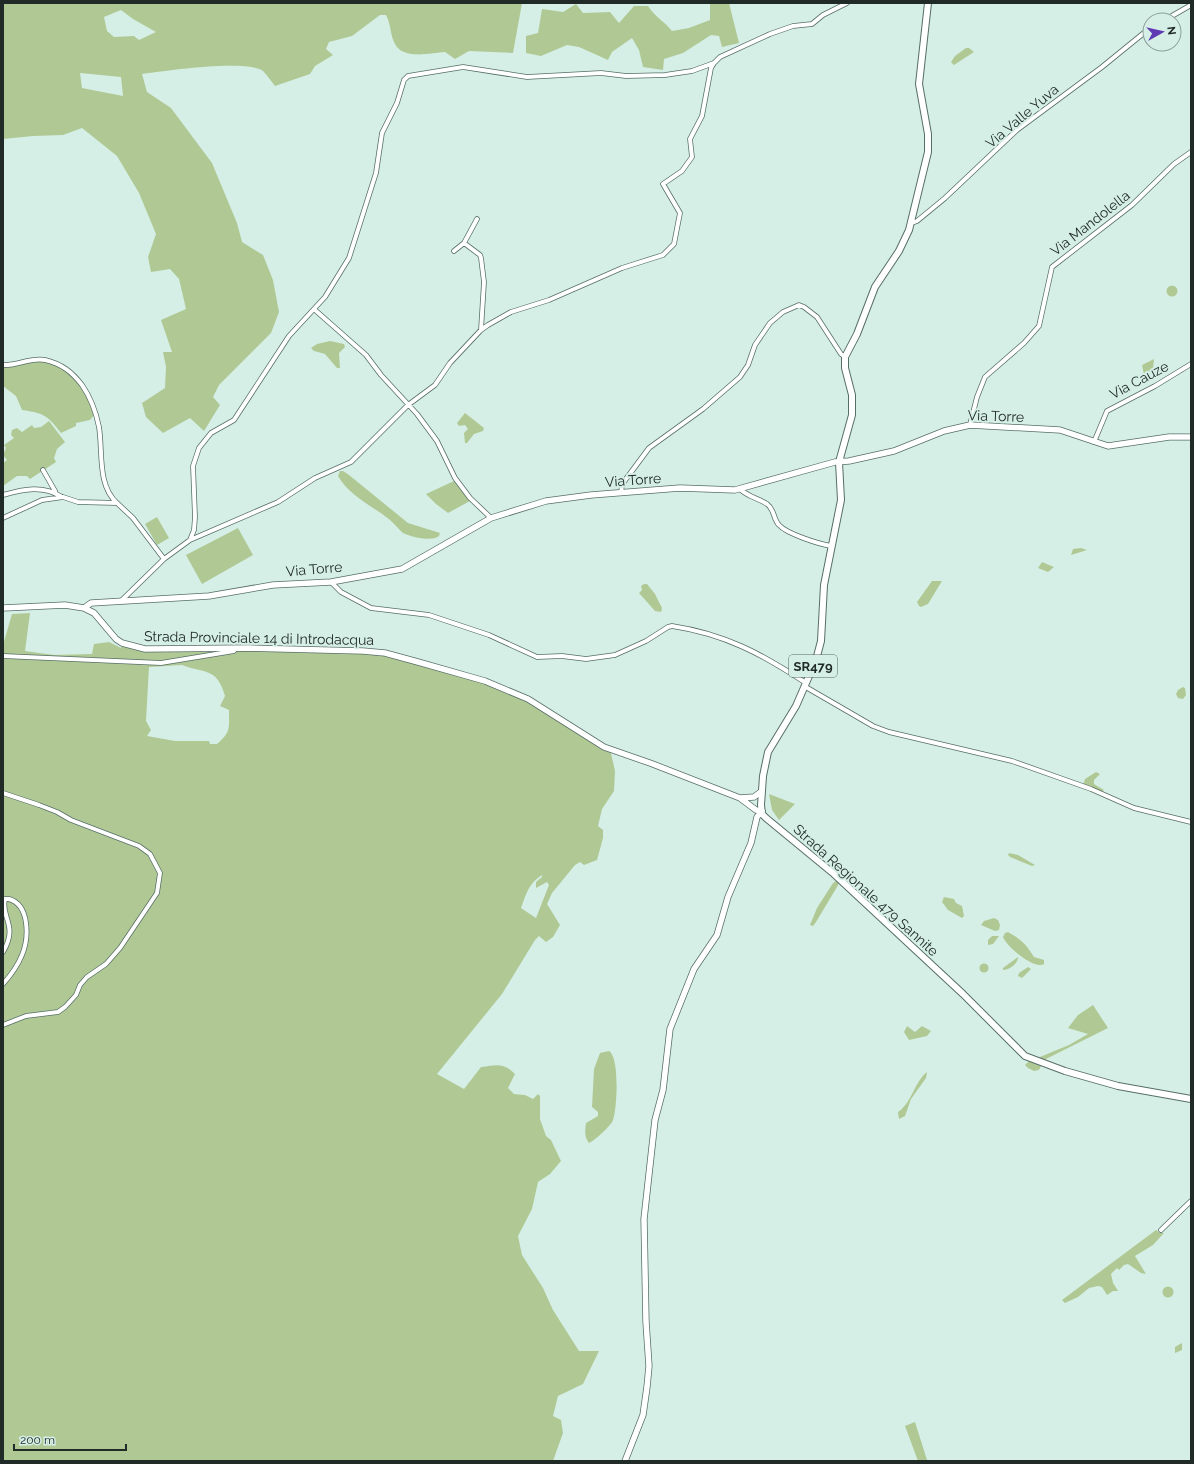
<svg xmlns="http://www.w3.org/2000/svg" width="1194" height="1464" font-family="Raleway,sans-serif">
	<rect width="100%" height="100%" fill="#d5efe7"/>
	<path fill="#b0c994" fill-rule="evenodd" d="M3,3H522L513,53L469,51L455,59L445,52C431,53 403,60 395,44C390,35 391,24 386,15H380L352,36L329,42L326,49L333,55L315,66L310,74L275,86C271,81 267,75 263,71C246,59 165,71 142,74L147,92L171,108L212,163L237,223L242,242L263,255L273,280L279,312L271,333L219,385L213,397L220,405L204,431L190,418L163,433L146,417L142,403L165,388L166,367L163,352H172L161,320L186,309L179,279L170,269L151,272L148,257L156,234L139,193L117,156L82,128L63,135L33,136L3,139ZM121,10L133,19L156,32L139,40L134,36L114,37L107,31L104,17ZM80,73L121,77L123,96L82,88Z
		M710,3H729L739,43L722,47L719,36L711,35L683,53L664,59L663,70L643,67L639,50L632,38L612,52L608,60L579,47L567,45L541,56L526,53V36L538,33L542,9L563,12L576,4L583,13L610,12L619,23L634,6H648C655,17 665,22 672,31L689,28L710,20Z
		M966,48H969L974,52L954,65L951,62L955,56Z
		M1166.5 291a5.5 5.5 0 1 1 11 0a5.5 5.5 0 1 1-11 0Z
		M330,341L344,344L345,347L339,353L340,368H337L325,354L314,351L311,348L317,344Z
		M1154,359L1153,369L1149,372L1150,374L1144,375L1142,365Z
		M41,360L71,371L85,390L96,413L90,420L76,423V426L61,433C48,416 44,413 22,410L16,396L3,386V365Z
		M465,413L484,428L483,431L474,434L467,443H465L464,433L468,429L465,425L459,426L457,423Z
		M49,421L65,442L57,449L54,458L56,462L30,479L27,476H17L3,486V463L7,460L3,455L6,448L4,445L14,438L11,435L12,430L17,428L22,432L32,425L34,428L41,427Z
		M340,471H343L349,475L408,523L440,533L439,536C432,542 411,537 403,533C398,529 395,524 390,520C373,506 349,496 338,476Z
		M454,481L470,501L448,513L436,504L426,494Z
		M157,517L169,538L157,545L145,524Z
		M238,528L253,555L202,584L186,555Z
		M1081,548L1087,550L1071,555L1073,549Z
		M1042,562L1054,567L1048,572L1038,568Z
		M932,581H942L928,604L921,607L919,606L917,602Z
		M644,584H647L655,594L662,608L661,612L655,611L639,593L642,590L641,586Z
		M30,613L25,651L54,655L92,654L94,644L109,642L121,648L122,643L136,648L375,652L454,672L528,699L610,749L615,771L614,791L602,809L598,826L603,830V838L597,860L584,865L580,862L575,865L552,893L547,904L560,925L553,937L546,942L539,936L535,940L502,994L437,1074L464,1089L481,1067C497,1065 503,1062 515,1074L508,1088L514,1094L525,1095L533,1099L538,1094L540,1096V1119L546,1136L551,1140L561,1161L550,1174L538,1182L532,1209L518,1236L522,1255L543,1288L553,1310L579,1351H599L583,1384L558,1396L553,1416L561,1420L563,1433L553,1461H3V645L12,614ZM182,665C205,674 217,667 225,696L220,706L229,710C229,728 231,732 217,744H210L209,741H175L147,736L151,730L146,721L149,667ZM542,875V877L536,882V888L547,882L549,885L536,918L521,908C526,894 529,883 542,875Z
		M1183,687L1185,688L1186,695L1183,699L1178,698L1176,694L1178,690Z
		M1096,772L1100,774L1094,780V784L1104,790L1101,793L1083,785L1085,779Z
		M769,794L795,804L779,820L772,810Z
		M1009,853L1018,855L1035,865L1032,866L1010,857L1008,855Z
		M836,881L839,883L837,887L816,922L813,926L810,925L817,908L833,883Z
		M944,897L954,899L956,903L962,906L964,916L962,918L948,910L942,902Z
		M994,918L998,920L1000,925L999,930L995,931L981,925L984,921Z
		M1008,932C1022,940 1026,944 1034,957L1044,960V964C1034,970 1007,947 1003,937L1005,933Z
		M992,936H999L993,944L988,945V940Z
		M1018,957C1018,964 1009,970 1003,970V968Z
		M979.5 968a4.5 4.5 0 1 1 9 0a4.5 4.5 0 1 1-9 0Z
		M1028,967L1031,969L1022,978L1018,976L1019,973Z
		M1093,1005L1108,1028L1042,1061L1035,1059L1069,1045L1088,1034L1068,1028L1078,1015Z
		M907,1026L915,1032L922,1026L931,1031L927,1036L909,1040L904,1032Z
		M609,1051C620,1058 617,1108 613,1120C611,1126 594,1141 589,1143C584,1137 585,1130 586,1123L598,1116V1112L592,1107L594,1069L600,1053Z
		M1029,1061L1041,1066L1039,1070L1034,1071L1028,1068L1025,1065Z
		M927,1072L926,1078L911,1099L905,1116L899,1119L898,1112C912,1103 914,1082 927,1072Z
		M1156,1230L1160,1233H1164L1153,1245L1135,1256L1146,1274L1141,1273L1128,1264L1124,1265L1119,1270L1117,1268L1111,1274L1113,1283L1118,1291H1113L1107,1295L1102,1287L1098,1286L1089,1288L1078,1297L1065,1303L1062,1300Z
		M1162.5 1292a5.5 5.5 0 1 1 11 0a5.5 5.5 0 1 1-11 0Z
		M1182,1343V1350L1175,1353V1347Z
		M915,1422L927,1460L918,1461L905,1426Z"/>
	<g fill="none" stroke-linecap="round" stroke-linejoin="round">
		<g stroke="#576e68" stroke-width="5.5">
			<path id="street" d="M1165,20L1191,5
				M912,223L917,221L945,198L1017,130L1102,67L1150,28
				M464,243L480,255L481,258L484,282L481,330
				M454,251L464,243L477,219
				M315,310L366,355L381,375L417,414L437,441L455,478L470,498L491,518
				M3,365C17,366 31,357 45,360C62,364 72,372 82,385C91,398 96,412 99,427C103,452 97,485 117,503
				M970,425L977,397L985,377L1024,343L1039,326L1052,267L1132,205L1174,164L1191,152
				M1094,442L1107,411L1155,386L1191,364
				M43,470L55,491
				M740,489C748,497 758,498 767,504C775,510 773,519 779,525C787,534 819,544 831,546
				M621,493L622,485L626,479L649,448L703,409L740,377L748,365L755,345L770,323L783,312L799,305L804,307L817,317L841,354L845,357
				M3,495C24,489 43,485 62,497
				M3,518L42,500L63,497L78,502L117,503L133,518L164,559
				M190,540L278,502L315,478L351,462L408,405L435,385L450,363L481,330L488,325L511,312L549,300L622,268L663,255L674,244L680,213L663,184L682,171L692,157L690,139L702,116L711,68L714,63
				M331,582L341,592L371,608L429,615L489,635L537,657L562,656L586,659L615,655L646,641L668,627L672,626C725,634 762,654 806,683
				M121,601L164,559L190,540L194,530L195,517L193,466L199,448L211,433L234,420L289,336L325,297L349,258L376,173L382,133L397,103L404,80L408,76L463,67L527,77L601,73L626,76L665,75L692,71L714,63L720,57L770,34L793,26L812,24L823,15L847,3
				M3,656L161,663L234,651V648
				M804,686L873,726L889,732L1012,761L1091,789L1134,808L1191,822
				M3,793L39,805L57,812L71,820L139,846L150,854L160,873L157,893L120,948L106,964L87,977L80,985L76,995L65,1007L58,1012L26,1016L3,1025
				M3,952C19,925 0,917 5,899H9C30,905 29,938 22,955C18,965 11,975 3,984
				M1161,1230L1191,1201"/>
		</g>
		<g stroke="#576e68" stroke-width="7">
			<path id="secondary" d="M3,608L65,605L84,608L94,613L116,639L122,643L145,649L249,648L363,651L385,653L418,662L485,681L528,699L604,747L650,763L740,798L754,797L762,791
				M84,608L91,603L209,596L273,585L331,582L402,569L491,518L546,501L591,495L680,488L735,490L835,462L849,461L894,451L944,431L970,425L1060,430L1108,446L1169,437H1191
				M625,1461L643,1415L647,1387L649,1366L646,1322L644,1219L655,1120L663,1090L670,1029L694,969L717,935L728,897L751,843L757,817L762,811L756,810L740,798"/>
		</g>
		<g stroke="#576e68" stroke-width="8">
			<path id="primary" d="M928,3L919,84L928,134V152L909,230L899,251L875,287L857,334L845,357V368L852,395V415L839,462L841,500L824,585L821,641L816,660L796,706L768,752L763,776L761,805L762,814L766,818L834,874L963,994L1025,1056L1065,1071L1118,1086L1191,1099"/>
		</g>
		<use href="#street" stroke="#fff" stroke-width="4"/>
		<use href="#secondary" stroke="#fff" stroke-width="5.5"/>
		<use href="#primary" stroke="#fff" stroke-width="6"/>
	</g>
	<g text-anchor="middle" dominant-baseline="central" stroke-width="4" stroke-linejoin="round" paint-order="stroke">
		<rect fill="#d5efe7" stroke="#566561" stroke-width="1" x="789" y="655" width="48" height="22" rx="3"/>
		<g font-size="13" font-weight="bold" fill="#202a27">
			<text x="813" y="666">SR479</text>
		</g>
		<g font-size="14" fill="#202a27" stroke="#d5efe7">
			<text transform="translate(1022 116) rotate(-40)">Via Valle Yuva</text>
			<text transform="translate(1090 223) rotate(-38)">Via Mandolella</text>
			<text transform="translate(1139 380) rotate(-28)">Via Cauze</text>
			<text transform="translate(996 416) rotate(2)">Via Torre</text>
			<text transform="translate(633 480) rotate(-4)">Via Torre</text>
			<text transform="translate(314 569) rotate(-5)">Via Torre</text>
			<text transform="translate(259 638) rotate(1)">Strada Provinciale 14 di Introdacqua</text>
			<text transform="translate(866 890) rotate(42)">Strada Regionale 479 Sannite</text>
		</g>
	</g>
	<rect width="1194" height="1464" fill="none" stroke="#202a27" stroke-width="8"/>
	<g transform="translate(1162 32) rotate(82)"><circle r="19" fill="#d5efe7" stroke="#8da09a"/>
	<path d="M0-3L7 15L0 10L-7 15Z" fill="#5f3ab2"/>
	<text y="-6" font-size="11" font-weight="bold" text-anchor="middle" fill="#202a27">N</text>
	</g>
	<path d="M14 1444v6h112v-6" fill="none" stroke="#202a27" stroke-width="2"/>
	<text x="20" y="1444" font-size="12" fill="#202a27" stroke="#d5efe7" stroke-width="3" paint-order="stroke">200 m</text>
</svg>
